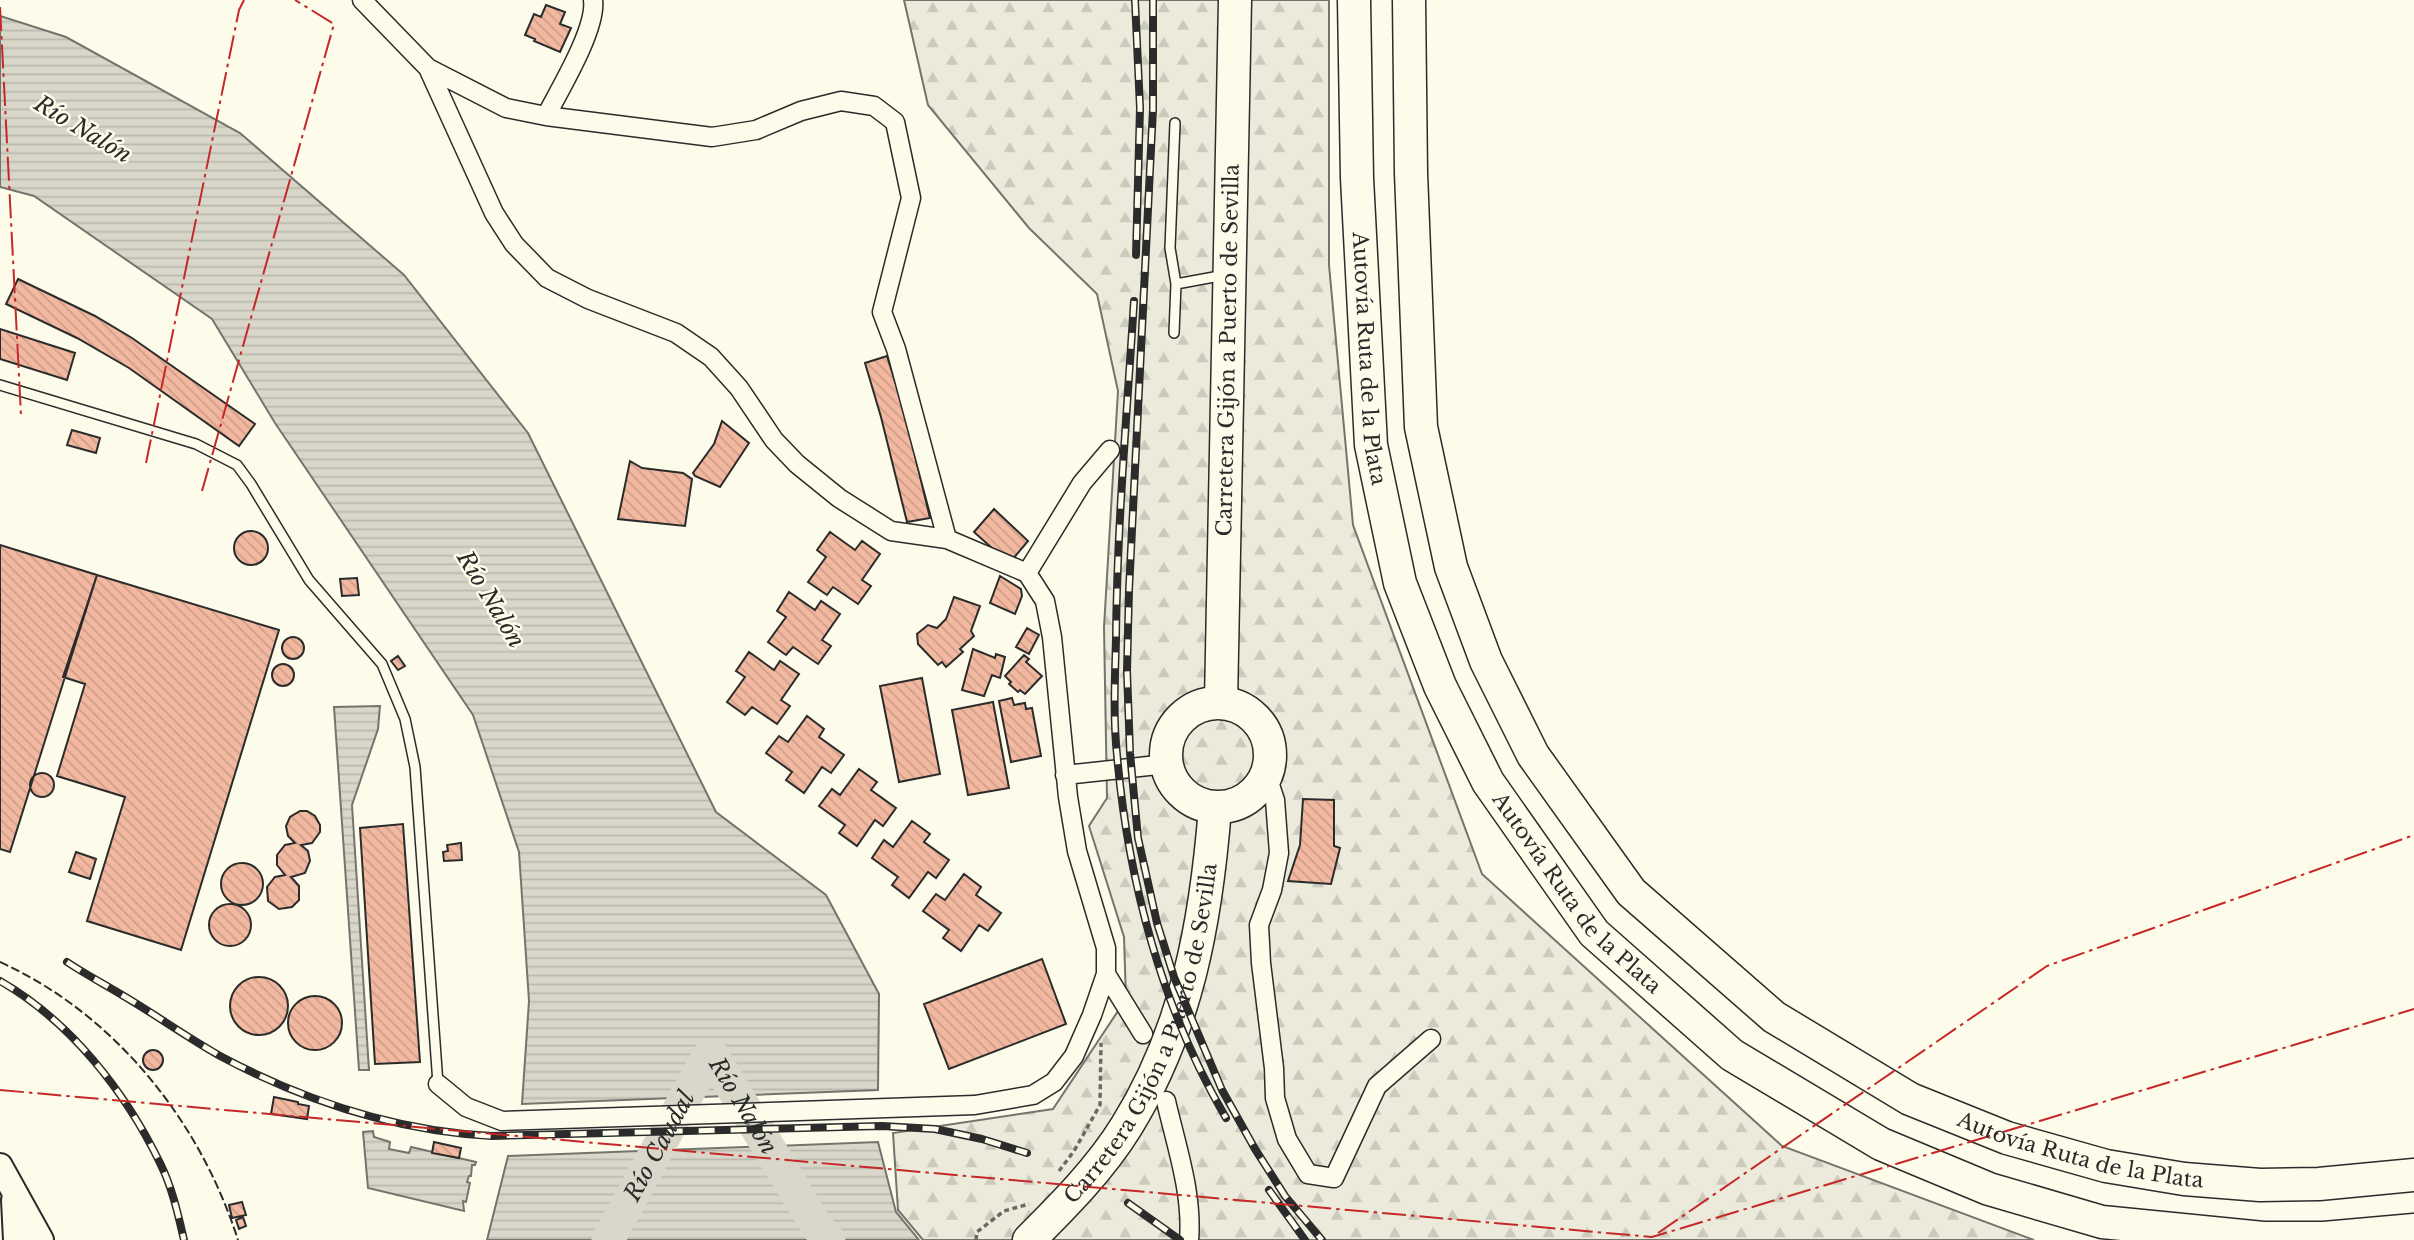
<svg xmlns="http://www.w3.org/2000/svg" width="2414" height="1240" font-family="'Libre Baskerville',serif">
	<defs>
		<pattern id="forest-firs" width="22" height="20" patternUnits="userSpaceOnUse" patternTransform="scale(1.75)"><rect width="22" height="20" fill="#ecebdb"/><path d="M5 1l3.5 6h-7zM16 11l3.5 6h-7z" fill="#cbcabc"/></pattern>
		<pattern id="water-rules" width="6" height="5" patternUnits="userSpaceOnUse" patternTransform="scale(1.75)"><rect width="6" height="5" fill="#d8d7c9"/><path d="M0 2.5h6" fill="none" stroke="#bab9ad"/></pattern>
		<pattern id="building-back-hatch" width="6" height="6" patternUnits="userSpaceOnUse" patternTransform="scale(1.75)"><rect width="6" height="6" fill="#f2b8a0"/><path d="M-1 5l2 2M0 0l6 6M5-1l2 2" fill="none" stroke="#d09e8a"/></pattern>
	</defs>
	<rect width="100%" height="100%" fill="#fdfbea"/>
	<path fill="url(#forest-firs)" stroke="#74746e" stroke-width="2" d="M904,0H1329V265L1353,525L1482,874L1782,1146L2034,1240H923L898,1210L893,1133L1053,1109L1126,999L1124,937L1089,826L1107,798L1104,627L1118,391L1097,294L1029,228L928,105Z"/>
	<path fill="url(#water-rules)" stroke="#74746e" stroke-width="2" d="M0,16L66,37L240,133L404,275L528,433L716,812L826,895L879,994L878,1090L522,1104L529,1001L519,852L473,715L275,423L212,319L34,196L0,187Z
		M380,706L378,729L352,805L369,1070H359L334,707Z
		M373,1131L374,1137L390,1142L389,1149L409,1153L411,1147L476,1162L475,1165H472L471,1176H469L467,1182L470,1183L466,1202L463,1201L464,1211L368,1188L363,1132Z
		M878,1142L896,1212L919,1240H487L508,1156Z"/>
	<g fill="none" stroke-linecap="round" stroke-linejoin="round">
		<g stroke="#d8d7c9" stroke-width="33">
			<path id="s1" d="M713,1056L816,1225L829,1240"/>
			<path id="s2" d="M608,1240L707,1058"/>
		</g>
	</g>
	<path fill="url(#building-back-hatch)" stroke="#2b2b2b" stroke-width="2" d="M546,5L565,12L560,24L571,28L560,52L534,41L535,39L525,35L534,14L541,17Z
		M18,279L95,316L132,338L255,424L239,446L129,368L77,338L6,304Z
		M0,329L75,353L67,380L0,359Z
		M887,356L904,410L930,518L907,522L881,417L865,363Z
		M722,421L749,443L720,487L695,476L693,473L714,444Z
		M72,430L100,438L96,453L67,445Z
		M630,461L642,468L683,473L692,479L685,526L618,519Z
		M994,509L1028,541L1012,560L1005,554L1002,557L974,532Z
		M234 548a17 17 0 1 1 34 0a17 17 0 1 1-34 0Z
		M830,532L855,550L862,541L880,554L862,580L871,586L858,604L833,587L827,595L808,582L826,557L817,550Z
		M0,545L97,575L10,852L0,849Z
		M97,575L279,630L181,950L87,921L125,797L57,776L85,684L63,677Z
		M1000,576L1021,589L1022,596L1015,614L990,603Z
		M357,578L359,595L342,596L340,579Z
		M789,592L815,610L821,601L840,614L822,640L831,646L818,664L793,647L786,655L768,642L786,617L777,611Z
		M954,597L980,606L971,631L974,636L960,649L963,652L946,667L942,662L938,665L918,644L917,634L928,625L937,628L946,619Z
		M1027,628L1039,635L1029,654L1016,647Z
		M282 648a11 11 0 1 1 22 0a11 11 0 1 1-22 0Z
		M973,649L995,658L996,654L1005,657L1000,678L992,675L984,696L962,690Z
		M749,652L774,670L780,661L799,674L781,700L790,706L777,724L752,707L745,715L727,702L745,677L736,671Z
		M1024,655L1029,659L1026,662L1042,676L1025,694L1020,690L1018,692L1009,684L1011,682L1005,676Z
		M398,656L405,666L398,670L391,661Z
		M272 675a11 11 0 1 1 22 0a11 11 0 1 1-22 0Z
		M922,678L940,774L899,782L880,686Z
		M1012,698L1014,705L1025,703L1026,709L1032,708L1041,756L1011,762L999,701Z
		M993,702L1009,788L968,795L952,710Z
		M807,716L824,729L819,737L844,755L831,773L822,767L804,793L786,780L792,772L766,753L779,736L788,742Z
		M859,769L877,782L871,790L896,808L883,826L875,820L857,846L839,833L845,825L819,806L832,789L840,795Z
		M30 785a12 12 0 1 1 24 0a12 12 0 1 1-24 0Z
		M1303,799L1334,800V846L1340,848L1331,884L1288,881L1300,845Z
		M300,811H307L315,816L320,825V832L312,843L301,845L308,851L310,861L305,873L291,877L299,886V900L292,907L279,909L268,901L267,887L275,877L285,875L277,865V855L285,845L295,843L288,836L286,826L290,817Z
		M912,821L930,834L924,842L949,860L936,878L928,872L909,898L892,885L898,877L872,858L884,840L893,847Z
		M403,824L420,1062L375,1064L360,828Z
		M461,843L462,860L444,861L443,852L448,851L447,845Z
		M76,852L96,859L90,879L69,872Z
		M221 884a21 21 0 1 1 42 0a21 21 0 1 1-42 0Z
		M964,874L981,887L976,895L1001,913L988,931L979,925L961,951L943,938L949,930L923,911L936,894L945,900Z
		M209 925a21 21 0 1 1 42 0a21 21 0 1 1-42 0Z
		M1042,959L1066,1024L949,1069L924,1004Z
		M230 1006a29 29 0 1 1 58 0a29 29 0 1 1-58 0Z
		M288 1023a27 27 0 1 1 54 0a27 27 0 1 1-54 0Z
		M143 1060a10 10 0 1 1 20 0a10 10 0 1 1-20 0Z
		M274,1097L298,1102V1104L309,1106L307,1119L271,1114Z
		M434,1142L461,1148L459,1158L432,1153Z
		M242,1202L246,1215L232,1218L229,1205Z
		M243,1217L246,1226L239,1229L236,1220Z"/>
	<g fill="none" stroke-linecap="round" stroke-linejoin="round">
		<g stroke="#2b2b2b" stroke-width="12">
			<path id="lane" d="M1175,123L1170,248L1176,284
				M1174,333L1176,284L1225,275
				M0,385L196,444L237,465L251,484L309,580L382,664L405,719L415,767L438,1084"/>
		</g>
		<g stroke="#2b2b2b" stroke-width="21">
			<path id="street" d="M362,0L428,68L494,213L514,244L547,278L588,299L676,333L711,357L739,388L774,440L797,464L839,498L891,531L947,539L1027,573L1045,601L1052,637L1068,797L1077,851L1106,948V974L1092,1015L1074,1056L1054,1082L1033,1095L975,1105L502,1121L466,1107L438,1084
				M428,68L506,108L546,116L712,137L756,130L801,111L841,101L874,106L895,122L911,198L882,312L896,349L947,539
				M546,116C560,89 597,28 593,0
				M1027,573L1082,483L1110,450
				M1065,775L1167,764
				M1267,776L1275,800L1279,853L1272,890L1259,925L1261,963L1274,1068L1275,1098L1287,1139L1308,1174L1334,1178L1377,1086L1431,1039
				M1106,974L1143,1034
				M1166,1101C1176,1145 1193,1194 1189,1240"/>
		</g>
		<g stroke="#2b2b2b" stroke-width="28">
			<path id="secondary" d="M0,1166L41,1240
				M14,1200L16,1240"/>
		</g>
		<g stroke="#2b2b2b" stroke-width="35">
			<g id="highway">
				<path id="s3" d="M1354,0L1357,178L1371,445L1400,583L1440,686L1488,782L1594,933L1732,1055L1881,1144L1989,1189L2102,1222L2263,1238H2324L2414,1230"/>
				<path id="s4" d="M1409,0L1411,173L1421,427L1451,567L1486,661L1533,755L1631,892L1774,1017L1910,1099L2007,1138L2106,1166L2184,1179L2260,1185L2319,1184L2414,1175"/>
				<path id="s5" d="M1221,702L1235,0"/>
				<circle cx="1218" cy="755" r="52"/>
				<path id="s6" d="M1029,1240C1064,1205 1100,1169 1126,1127C1187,1029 1206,922 1215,808"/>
			</g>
		</g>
		<path stroke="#6a6964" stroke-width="3.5" stroke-dasharray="5 3.5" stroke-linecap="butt" d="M1059,1171L1074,1151L1100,1105L1101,1043
			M976,1240L977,1232L1004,1211L1029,1204"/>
		<use href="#lane" stroke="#fdfbea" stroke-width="9"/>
		<use href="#street" stroke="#fdfbea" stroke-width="18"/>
		<use href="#secondary" stroke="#fdfbea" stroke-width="24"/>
		<use href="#highway" stroke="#fdfbea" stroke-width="32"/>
		<g stroke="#2b2b2b" stroke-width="8">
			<path id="rail" d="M1135,0L1140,108L1136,255
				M1153,0V109L1129,590L1127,671L1130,753L1138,838L1157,923L1174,977L1222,1090L1255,1149L1285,1196L1322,1240
				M1134,301C1127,413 1117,526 1116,639C1115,677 1113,717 1117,755C1128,881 1162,1009 1226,1118
				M67,962C85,974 104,984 122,995C156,1015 188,1038 222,1057C305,1101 398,1131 492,1136L882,1126L935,1129L982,1139L1027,1153
				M0,981C70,1021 125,1091 160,1163C172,1187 178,1214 184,1240
				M1269,1190L1305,1240
				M1128,1203L1180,1240"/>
		</g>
		<use href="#rail" stroke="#fdfbea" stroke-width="5" stroke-dasharray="16" stroke-linecap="butt"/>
		<path stroke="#2b2b2b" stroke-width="2" stroke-dasharray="9 3.5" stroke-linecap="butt" d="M0,962C115,1014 200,1121 238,1240"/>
		<path stroke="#c62828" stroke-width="2" stroke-dasharray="24 5 3.5 5" stroke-linecap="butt" d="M0,7L21,415
			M146,463L239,10L244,0
			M202,491L334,24L295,0
			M0,1090L1652,1237L2414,1009
			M1658,1233L2047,966L2414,835"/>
	</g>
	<g text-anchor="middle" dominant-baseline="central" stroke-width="5" stroke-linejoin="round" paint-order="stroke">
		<g font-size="21" fill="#2b2b2b" stroke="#fdfbea">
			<text stroke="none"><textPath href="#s5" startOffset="352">Carretera Gijón a Puerto de Sevilla</textPath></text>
			<text stroke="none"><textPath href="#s3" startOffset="359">Autovía Ruta de la Plata</textPath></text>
			<text stroke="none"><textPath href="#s3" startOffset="947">Autovía Ruta de la Plata</textPath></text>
			<text stroke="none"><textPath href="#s6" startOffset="242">Carretera Gijón a Puerto de Sevilla</textPath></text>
			<text stroke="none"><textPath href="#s4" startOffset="1472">Autovía Ruta de la Plata</textPath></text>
		</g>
		<g font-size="23" font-style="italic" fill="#2b2b2b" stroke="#fdfbea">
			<text transform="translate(83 129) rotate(31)">Río Nalón</text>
			<text transform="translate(491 599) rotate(59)">Río Nalón</text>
			<text stroke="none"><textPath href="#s1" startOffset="58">Río Nalón</textPath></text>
			<text stroke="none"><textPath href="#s2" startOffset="107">Río Caudal</textPath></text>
		</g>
	</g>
</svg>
